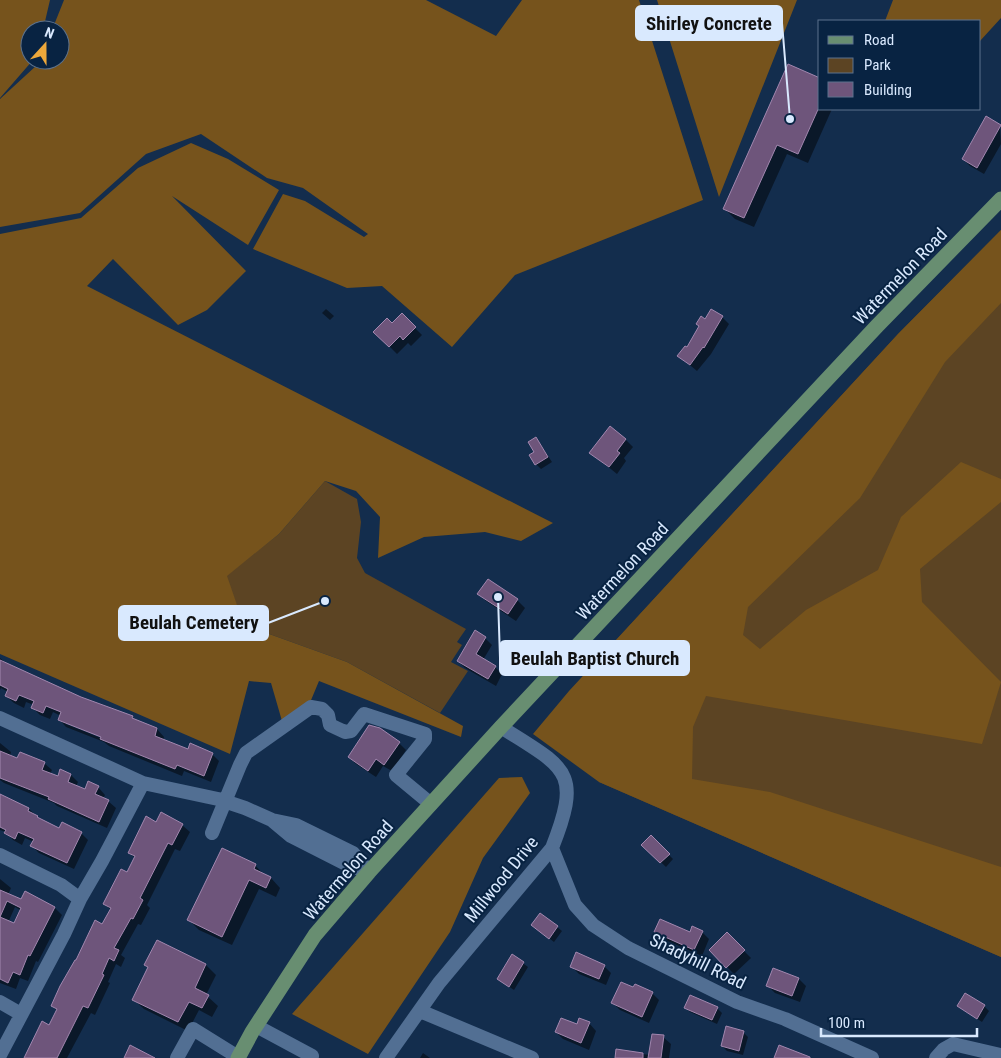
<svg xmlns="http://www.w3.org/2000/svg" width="1001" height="1058" font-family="'Roboto Condensed',sans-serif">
	<rect width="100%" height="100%" fill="#132d4d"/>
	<path fill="#5c4423" d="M1001,230V957L599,782L594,664L898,334Z
		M325,481L357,499L361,522L357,558L365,573L466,629L457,642L462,645L451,662L468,671L440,713L347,662L244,625L226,576L279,534Z"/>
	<path fill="#76531c" d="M0,0H50L43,30H30V60H33L0,98Z
		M64,0H426L496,36L522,0H639L703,200L515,275L452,347L382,286L347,288L253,249L283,194L305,201L364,237L368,234L303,188L267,178L201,134L146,154L80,213L0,227V99L37,65L39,60H60V30H52Z
		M657,0H797L719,197Z
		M893,0H1001V18L980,41V21H885Z
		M191,143L228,159L279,190L248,245L172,196L246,271L207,310L178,325L113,259L87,286L553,523L521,541L485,532L424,537L378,558L380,517L356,491L325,481L279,534L227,576L244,625L347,662L463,726L461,737L319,681L309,705L282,721L271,683L249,681L230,754L0,654V234L81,218L138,168Z
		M1001,230V303L945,362L860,498L748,607L743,635L760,649L806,610L878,570L901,517L961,462L1001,479V502L920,569L922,602L1001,682L982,744L706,696L693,727L692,779L770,792L1001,867V957L599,782L533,734L569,691L898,334Z
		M522,777L530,793L483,858L450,932L368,1054L292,1014L499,778Z"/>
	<path fill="#0007" fill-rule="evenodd" d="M820,80V109H832L808,163L787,154L754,227L735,219L725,209Z
		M1000,126L1001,144L984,174L970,166L963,159Z
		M326,309L334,316L330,320L322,313Z
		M711,310L722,317L729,324L711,354L697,371L679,356L687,348Z
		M402,315L422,335L411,346L408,343L397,354L375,332L392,325Z
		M536,438L552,462L541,469L536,464Z
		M625,439L633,447L624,458L626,461L617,474L591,453Z
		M488,580L517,600L525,608L516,621L486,601L479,593Z
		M485,638L492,645L483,660L495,667L502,674L496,686L465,668L458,661Z
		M0,658L8,665L80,698L132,717L137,722L157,729L164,737L163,740L188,750L212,754L219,761L211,782L184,771L182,776L109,746L104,742L66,727L59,719L61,716L53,712L50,719L40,715L33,708L34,705L26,702L24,708L14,703L6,696L8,692L1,688L0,690ZM66,722L107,738L106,740L66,724Z
		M0,743L11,752L10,756L18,760L44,763L52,770L50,774L58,777L61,771L71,775L78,782L76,786L85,790L98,787L105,795L103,799L108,801L116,808L107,828L57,806L54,803L4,783L0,780Z
		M399,743L406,750L392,771L383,766L376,777L356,764L349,757Z
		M0,796L29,809L41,820L60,829L81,833L88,840L74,869L39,853L32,846L34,842L25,838L22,845L13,840L6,832L0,830Z
		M157,823L182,825L190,832L180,851L175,849L147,905L150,908L141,925L138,924L121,955L125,958L121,967L116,964L108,982L110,983L95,1015L91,1013L67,1058H27L50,1026L57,1011L53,1006L111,910L105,904L127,874L135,858L130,853Z
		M651,837L673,859L666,867L643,845Z
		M255,865L265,876L271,878L280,888L276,897L259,889L232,945L199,930L189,920Z
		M0,879L11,888L8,895L21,901L25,893L55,908L62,915L38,962L36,961L28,981L20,978L16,989L0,983V944L14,925L22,911L15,907L7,925L0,922Z
		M532,925L557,927L562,931L554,942Z
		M656,932L690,934L702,932L709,939L702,956L663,939Z
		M727,934L751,958L734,974L710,950Z
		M158,941L206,965L216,975L206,995L218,1006L212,1017L199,1010L188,1031L144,1009L134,1000L149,968L146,965Z
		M513,956L528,967L514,990L498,979Z
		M571,966H604L611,973L606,985L579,974Z
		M799,979L806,986L800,1002L775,993L768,986Z
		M634,989L652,993L659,1000L649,1023L620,1010L613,1003Z
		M958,1006H984L989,1011L982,1022Z
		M686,1008H717L722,1013L717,1024L690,1012Z
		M589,1023L596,1031L589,1050L563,1039L556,1032Z
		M743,1032L748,1037L743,1055L727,1051L722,1046Z
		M663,1037L671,1044L669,1058H616L617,1051L650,1055Z
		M423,1053L430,1058H420Z"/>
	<path fill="#6e557b" stroke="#a287af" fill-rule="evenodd" d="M788,64L820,78V105L798,154L777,145L744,218L723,209Z
		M986,116L1001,125L977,168L962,159Z
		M711,309L723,316L704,348L703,347L690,365L677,356L685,346L687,347L699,326L696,324L701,316L705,319Z
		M402,313L416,327L403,340L400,336L389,347L373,332L387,318L392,323Z
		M610,426L626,439L617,451L620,453L609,467L589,453Z
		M536,437L548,457L535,465L529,455L534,452L528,442Z
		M488,579L518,599L508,614L477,594Z
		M475,630L486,637L476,654L496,666L488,679L457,661Z
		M0,660L81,697L133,716L132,718L157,728L155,736L188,749L190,743L213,753L204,776L177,765L175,769L100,739L101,737L58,720L61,712L46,706L43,713L31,708L34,701L19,695L16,701L5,696L8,689L0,685Z
		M369,725L380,728L400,742L384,765L376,759L368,771L348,757Z
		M0,751L17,758L20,752L45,762L42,770L58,776L60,769L71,774L68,782L85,789L88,781L99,786L95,794L109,800L99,822L48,799L49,797L0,778Z
		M0,794L29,808L28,811L38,816L37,817L59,828L62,822L82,832L67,863L30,846L34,839L18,832L15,839L4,833L6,830L0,827Z
		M161,812L183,824L172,845L168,843L140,898L143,900L133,919L131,918L114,948L119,950L114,961L109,958L102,974L104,975L88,1008L83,1006L57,1058H24L42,1021L49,1025L57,1009L51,1006L60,986L75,960H76L95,920L102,924L111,908L103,904L121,869L127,872L135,856L128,853L146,816L156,822Z
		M651,835L670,854L660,863L641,845Z
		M222,848L256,864L254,869L271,877L266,888L249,880L222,937L187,920Z
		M0,890L21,899L25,891L55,907L30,956L28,955L20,975L13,972L8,983L0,979ZM7,901L21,908L14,923L0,917Z
		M540,913L558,926L549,939L531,925Z
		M660,919L690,932L692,926L703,931L694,950L654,932Z
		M727,932L745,950L726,968L709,950Z
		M157,940L206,964L195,988L209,995L202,1008L189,1002L178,1022L132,1000L148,967L144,965Z
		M576,952L605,965L599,979L570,967Z
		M512,954L524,962L509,987L497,979Z
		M773,968L799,978L792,996L766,986Z
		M621,982L633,987L635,984L653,992L642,1017L611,1003Z
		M965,993L985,1005L977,1019L957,1006Z
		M690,995L718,1007L712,1020L684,1008Z
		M561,1018L577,1024L579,1018L590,1022L581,1043L555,1032Z
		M726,1026L744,1031L739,1051L721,1046Z
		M652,1034L664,1035L661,1058H648Z
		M130,1045L155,1058H124Z
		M779,1045L810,1057V1058H774Z
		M616,1049L643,1053V1058H615Z"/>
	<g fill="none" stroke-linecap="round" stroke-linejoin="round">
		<path stroke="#526f93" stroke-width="14" d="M0,718L143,783L218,799L245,808L272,820L296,825L353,853L369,872
			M273,821L291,836L346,864L368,872
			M212,833L240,765L246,753L311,707L322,709L328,715L330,725L345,732L351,731L364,714L425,734V739L396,775L431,804
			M552,848L575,905L593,925L628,948L737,1002L785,1019L872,1058
			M0,855L61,885L80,899
			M0,1002L21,1014
			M420,1011L532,1058
			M256,1026L312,1056
			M0,1055L64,934L80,899L102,861L143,783
			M177,1058L193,1029L238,1057
			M386,1058L439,983L552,848C583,770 565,768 501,727
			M936,1058L944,1049L953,1044L1000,1055"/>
		<path stroke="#688e71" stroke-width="15" d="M238,1058L252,1032L315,935L369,872L501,727L877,326L1001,199"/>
	</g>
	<g text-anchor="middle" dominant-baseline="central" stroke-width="4" stroke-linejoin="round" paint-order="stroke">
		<g font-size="18" fill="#d9e9fe" stroke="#082342">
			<text transform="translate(900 276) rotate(-46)">Watermelon Road</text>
			<text transform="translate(622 571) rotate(-47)">Watermelon Road</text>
			<text transform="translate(348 870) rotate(-49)">Watermelon Road</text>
			<text transform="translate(501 879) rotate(-51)">Millwood Drive</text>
			<text transform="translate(698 961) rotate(26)">Shadyhill Road</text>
		</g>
	</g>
	<path fill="none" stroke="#d9e9fe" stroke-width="2" d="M790 119L782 23M325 601L268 623M498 597L500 658"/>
	<g fill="#d9e9fe" stroke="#082342" stroke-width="2">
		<circle cx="790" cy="119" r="5"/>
		<circle cx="325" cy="601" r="5"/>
		<circle cx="498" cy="597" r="5"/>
	</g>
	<g fill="#d9e9fe" stroke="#d9e9fe" stroke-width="2">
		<rect x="636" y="6" width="146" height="34" rx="5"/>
		<rect x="119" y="606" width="149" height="34" rx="5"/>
		<rect x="500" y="641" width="189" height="34" rx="5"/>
	</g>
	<g font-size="19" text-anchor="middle" font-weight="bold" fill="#111">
		<text x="709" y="30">Shirley Concrete</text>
		<text x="194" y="629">Beulah Cemetery</text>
		<text x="595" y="665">Beulah Baptist Church</text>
	</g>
	<rect x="818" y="20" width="162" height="90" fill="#082342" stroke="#5c728d"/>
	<rect x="828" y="36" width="25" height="8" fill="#688e71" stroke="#5c728d"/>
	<text x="864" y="45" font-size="15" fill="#d9e9fe">Road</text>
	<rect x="828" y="58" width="25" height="15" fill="#5c4423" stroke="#5c728d"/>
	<text x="864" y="70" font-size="15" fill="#d9e9fe">Park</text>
	<rect x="828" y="82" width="25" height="15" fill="#6e557b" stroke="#5c728d"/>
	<text x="864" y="95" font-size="15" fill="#d9e9fe">Building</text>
	<g transform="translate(45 45) rotate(21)"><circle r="24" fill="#082342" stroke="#5c728d"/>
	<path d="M0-4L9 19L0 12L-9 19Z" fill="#eda83b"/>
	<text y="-8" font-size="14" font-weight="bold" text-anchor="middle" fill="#d9e9fe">N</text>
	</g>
	<path d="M821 1028v8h156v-8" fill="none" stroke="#d9e9fe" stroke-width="2.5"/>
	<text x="828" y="1028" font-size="15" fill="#d9e9fe" stroke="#082342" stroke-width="4" paint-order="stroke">100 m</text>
</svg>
